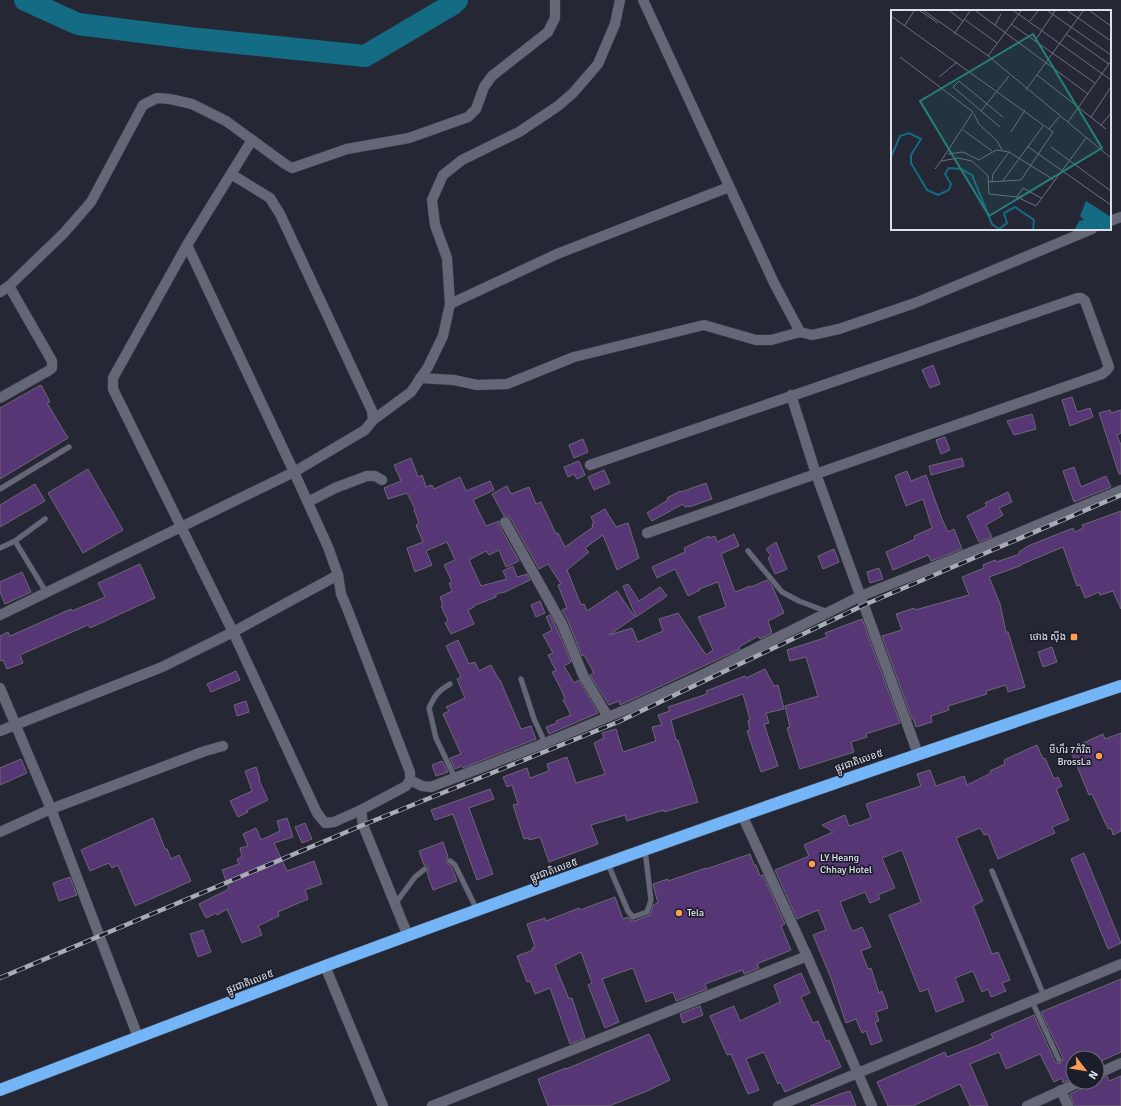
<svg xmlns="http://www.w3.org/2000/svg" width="1121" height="1106" viewBox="0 0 1121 1106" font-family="Signika,'Noto Sans Khmer',sans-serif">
  <rect width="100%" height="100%" fill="#252735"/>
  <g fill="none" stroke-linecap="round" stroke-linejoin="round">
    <!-- river -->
    <path stroke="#146b84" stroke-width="22" d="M25,0L78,24L189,38L365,56L453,4L457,0"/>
  </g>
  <!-- building -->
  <g fill="#573675" stroke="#6e6776">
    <path d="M933,365L940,384L930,388L922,370Z"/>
    <path d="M41,385L50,402L47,403L68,438L0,479V408Z"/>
    <path d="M1072,397L1077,412L1090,408L1093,417L1070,426L1062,400Z"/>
    <path d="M1110,410L1111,413L1121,410V433L1117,435L1121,445V474H1119L1099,413Z"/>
    <path d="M1032,414L1036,429L1014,435L1007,421Z"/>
    <path d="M945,437L950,450L941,454L936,440Z"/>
    <path d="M583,439L588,452L574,458L569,445Z"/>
    <path d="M411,458L418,477L422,475L426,487L432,485L434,489L460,477L466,491L490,481L494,490L473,500L486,526L499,521V525L519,561L506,567L499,550L489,555L486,551L469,560L481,586L507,579L503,571L513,566L517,577L527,574L530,580L505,592L496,594V597L473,606L474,607L468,610L474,624L451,634L445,623L448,621L441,606L443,605L440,597L452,591L449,583L452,582L444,565L455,560L447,542L426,551L432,565L415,572L407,548L423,542L416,525L419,523L414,510L415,509L407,493L388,499L384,488L401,481L394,465Z"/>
    <path d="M962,458L964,466L931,475L929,466Z"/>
    <path d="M579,461L585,475L577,479L574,474L568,477L564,467Z"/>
    <path d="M1074,467L1081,487L1106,476L1111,487L1074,502L1063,471Z"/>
    <path d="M88,469L123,530L83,553L48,493Z"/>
    <path d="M604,470L610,483L594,490L588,477Z"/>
    <path d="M907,471L911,481L926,475L942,519L948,532L954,529L962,549L931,561L928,555L893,570L886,552L915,539L914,536L932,528L923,499L906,506L895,476Z"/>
    <path d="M706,483L712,499L689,507V506L685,507L683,504L652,521L647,513L668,500L667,498L680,491L681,492Z"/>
    <path d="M35,484L45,501L0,527V505Z"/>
    <path d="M507,486L511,494L529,487L536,504L541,502L556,534L558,533L565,547L593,527L592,524L594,523L591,517L605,509L616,527L628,523L639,558L617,570L603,535L585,548L589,552L567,570L581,605L584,604L587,611L617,591L635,617L609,635L632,628L638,642L663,631L659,619L678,613L706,655L713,650L698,617L726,607L718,582L699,589L700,590L688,596L675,569L657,578L652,567L685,552L684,548L709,536V538L715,536L717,542L734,534L739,546L721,554L735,592L750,586L751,587L767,580L772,586L784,613L768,621L772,633L760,639L758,636L739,647L740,649L629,701L620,705L619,701L609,705L590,675L594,673L584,655L582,656L568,621L562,610L567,608L558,585L561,584L548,564L539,569L511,519L508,516H504L492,494Z"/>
    <path d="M1008,492L1012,502L999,508L1003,515L986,525L992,537L979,542L967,516L987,506L985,503Z"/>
    <path d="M1121,511V609L1113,591L1100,595L1099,592L1085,598L1080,585L1077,586L1063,547L1020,565V566L989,577L1000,604L1006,632H1008L1025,687L1008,692L1006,685L986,691L987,694L948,706L949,710L931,716L932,722L916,727L913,718L912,719L882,636L902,630L896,614L914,608L915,610L969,595L962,577L984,568L983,565L995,560L996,562L1020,554L1019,552L1028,546L1073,528L1075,532L1083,528L1082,525Z"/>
    <path d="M776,542L787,569L775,574L768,558L771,556L766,549Z"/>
    <path d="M834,549L839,562L823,569L818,556Z"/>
    <path d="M140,564L155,598L90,628L88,625L20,655L23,663L7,669L3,660L0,661V636L8,632L10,636L71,609L72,611L105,597L98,583Z"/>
    <path d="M879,568L883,579L870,583L867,572Z"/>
    <path d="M22,572L31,592L5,604L0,592V582Z"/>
    <path d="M628,584L639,601L660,587L667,596L636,617L623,586Z"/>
    <path d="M540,601L545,613L536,617L531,605Z"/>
    <path d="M550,615L556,627L571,662L564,666L574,683L579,680L598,713L549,734L546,727L557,723L556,721L571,715L563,700L565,699L561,689L552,672L556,671L548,655L553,653L543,635L552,630L546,617Z"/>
    <path d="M862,619L900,723L866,734L867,737L851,742L854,752L800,769L787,728L790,727L785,706L818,696L806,657L790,661L787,650L827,637L825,633Z"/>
    <path d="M458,640L469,664L475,662L479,671L491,665L499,680H500L521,729L531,726L536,739L463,768L462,766L455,769L450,758L461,754L443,714L449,711L446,707L465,698L457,679L461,677L446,646Z"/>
    <path d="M1052,647L1057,662L1043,667L1038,652Z"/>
    <path d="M765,669L774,686L778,685L784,709L766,713L769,723L764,724L778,766L761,772L747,731L750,730L748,721L750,720L743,694L671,720L676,740H678L698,802L664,812V810L627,821L625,815L591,825L598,844L549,862L540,837L529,840V838L524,839L513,805L518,804L512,785L507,787L503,777L527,768L530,778L549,771L547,764L567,757L576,783L605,774L594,743L604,738L602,733L616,729L623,752L656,741L652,727L662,725L658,715L670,711L668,707L707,694L706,691L745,676L746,678Z"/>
    <path d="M236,671L240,680L211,692L207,684Z"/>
    <path d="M246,701L249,712L237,716L234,705Z"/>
    <path d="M1121,733V831L1113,835L1111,828L1108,829L1092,794L1089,795L1070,749L1103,734L1105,739Z"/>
    <path d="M1037,745L1043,759L1045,758L1054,779L1058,777L1062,786L1056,789L1069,820L1052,827L1055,833L998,859L988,834L984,835L980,828L956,838L983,901L973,906L992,954L998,952L1010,980L1002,983L1006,991L991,997L988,989L982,992L973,971L955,978L964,1001L936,1012L928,989L920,992L889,915L921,902L902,850L882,858L895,888L878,895L880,899L870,903L865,892L840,902L851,929L853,931L862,927L871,947L861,951L868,969L871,968L879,993L882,991L888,1008L876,1012L879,1021L875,1022L882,1041L871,1045L866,1031L862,1033L856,1019L846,1023L831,978L813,935L826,930L818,910L797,919L775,870L809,856L804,845L833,832L822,825L845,815L849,826L871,818L866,804L921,786L917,774L930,770L936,786L964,776L967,785L991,773L990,771L1005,764L1004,760Z"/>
    <path d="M21,759L27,773L0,785V768Z"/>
    <path d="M442,761L448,772L436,776L432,765Z"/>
    <path d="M256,767L260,779L259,780L268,800L247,810L248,812L238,817L230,801L252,791L245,771Z"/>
    <path d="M490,789L494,799L469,808L493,874L477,880L453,814L435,820L431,810Z"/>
    <path d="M153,818L165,849H167L171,859L179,855L191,881L135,906L118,865L112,868L109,863L90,871L81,850Z"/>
    <path d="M287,818L293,837L274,843L287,871L314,861L322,884L305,890L308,899L278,912L279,916L258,926L262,935L242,943L227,909L217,915L216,913L206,918L199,904L229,889L222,870L239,864L237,859L242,857L240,848L248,846L243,834L256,828L261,840L280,831L277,821Z"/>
    <path d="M305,823L312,839L302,843L295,827Z"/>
    <path d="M443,842L448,857L446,862L452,868L457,881L433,890L427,873L429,868L427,865H424L419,851Z"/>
    <path d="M1084,853L1121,943L1108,949L1071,859Z"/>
    <path d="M750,854L754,865H756L760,876L763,875L785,924L781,926L791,950L757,964L759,968L744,974L743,970L705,984L707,989L676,1001L673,992L646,1002L633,968L602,979L619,1022L605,1028L588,985L592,983L581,952L555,965L569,999L572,998L585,1038L570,1044L550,988L535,994L530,981L527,982L517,956L533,950L532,948L535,947L527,924L545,918L546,921L579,908L580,910L615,897L623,919L628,917L632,921H634L650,915L653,905L658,903L653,884L668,879V881L706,868V869Z"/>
    <path d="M70,877L77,895L59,901L53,883Z"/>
    <path d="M203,930L211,952L198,957L190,934Z"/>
    <path d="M801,973L810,993L801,997L813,1023L818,1021L826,1041L829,1040L841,1067L785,1092L780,1082L778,1084L764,1052L746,1059L759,1090L748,1094L731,1054L727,1055L710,1016L734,1006L740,1021L780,1002L774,985Z"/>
    <path d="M1121,979V1052L1101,1061L1099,1058H1073V1078L1063,1083L1062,1078L1054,1082L1040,1054L1006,1069L999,1052L970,1064L988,1106H970L960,1084L913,1106H888L877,1082L945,1052L947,1057L978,1045L993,1038L991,1034L1034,1015L1055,1062L1058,1064L1061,1063L1063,1058L1041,1012Z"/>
    <path d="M700,1006L703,1015L683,1023L680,1014Z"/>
    <path d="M649,1034L670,1080L647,1091L609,1106H548L538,1079L566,1068V1069Z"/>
    <path d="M1107,1076L1109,1081L1121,1076V1106H1074L1070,1094L1083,1088L1086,1082H1097V1080Z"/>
    <path d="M850,1091L856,1106H810L840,1094Z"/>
  </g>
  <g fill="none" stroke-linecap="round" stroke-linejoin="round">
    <defs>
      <g id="lane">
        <path d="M0,489L69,447"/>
        <path d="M15,541L46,592"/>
        <path d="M0,548L15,541L45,519"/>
        <path d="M748,551L782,592L799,601L828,612"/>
        <path d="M521,679L534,719L545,743"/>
        <path d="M450,684C438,691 435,695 429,708L436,738L455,778"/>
        <path d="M450,861L455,865L477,910"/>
        <path d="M608,864L628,911L633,917L647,912L651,900L645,850"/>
        <path d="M992,871L1044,996"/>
        <path d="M395,904L415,877L425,869"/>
        <path d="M1032,1001L1059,1060"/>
      </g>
      <g id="street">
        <path d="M643,0L774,283L800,332L812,335L839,329L915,303L1092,229"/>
        <path d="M1110,221L1121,217"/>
        <path d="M187,245L294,472L328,547L338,575L341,594L347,608L410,772V780L406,786L361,810L334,822L325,823L317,813L233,632L113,389V378L187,245L252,140"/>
        <path d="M0,292L9,286L64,233L91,202L143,105L157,98L170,99L192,104L226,121L285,164L292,168L347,149L409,138L468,117L476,109L484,87L492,76L548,32L555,18V0"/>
        <path d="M450,304L557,254L729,187"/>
        <path d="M420,378L454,380L477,385L507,384L574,357L704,325L756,340H771L800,332"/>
        <path d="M791,395L816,474L918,754"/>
        <path d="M0,398L48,371L52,368V361L9,286"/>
        <path d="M373,420L411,392L428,367L443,336L450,304L447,258L435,225L432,200L443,175L462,160L519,132L558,106L573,93L598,64L615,24L620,0"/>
        <path d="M590,465L1078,298H1081L1085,301L1109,367L1107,370L1102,374L647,533"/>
        <path d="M308,502L335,488L367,476H375L382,480"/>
        <path d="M505,522L562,624L583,675L608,717"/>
        <path d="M0,615L294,472L365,430L373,420L372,411L280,214L270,198L231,174"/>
        <path d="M0,688L51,809L138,1037"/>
        <path d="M0,731L162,667L233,632L338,575"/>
        <path d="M410,780L422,786L431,787L545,743L632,707L704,674L861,596L1004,539L1121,490"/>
        <path d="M361,810L363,825L408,936"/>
        <path d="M742,815L807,956L872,1106"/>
        <path d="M0,832L51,809L205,751L223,746"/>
        <path d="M325,966L383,1106"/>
        <path d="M1097,1074L1121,1063"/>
        <path d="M1061,1090L1068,1106"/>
        <path d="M432,1106L807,956"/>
        <path d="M778,1106L1121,964"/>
        <path d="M1027,1106L1080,1082"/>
      </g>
      <path id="highway" d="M0,1090C108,1049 216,1007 325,966C588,868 854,775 1121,686"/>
    </defs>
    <!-- lane casing -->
    <use href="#lane" stroke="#41424d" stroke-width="6"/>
    <!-- street casing -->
    <use href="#street" stroke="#41424d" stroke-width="11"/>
    <!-- highway casing -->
    <use href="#highway" stroke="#41424d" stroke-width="13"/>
    <!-- lane -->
    <use href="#lane" stroke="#656777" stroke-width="5"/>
    <!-- street -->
    <use href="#street" stroke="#656777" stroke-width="10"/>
    <!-- highway -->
    <use href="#highway" stroke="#74b5f8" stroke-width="12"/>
    <defs>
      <path id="rail" d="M0,978L363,825L618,722L864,605L1121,495"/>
    </defs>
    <!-- rail casing -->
    <use href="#rail" stroke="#a9abb5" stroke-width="4.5"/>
    <!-- rail -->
    <use href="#rail" stroke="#1c1e2b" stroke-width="3" stroke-dasharray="9" stroke-linecap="butt"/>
  </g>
  <!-- markers -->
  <g fill="#fb9e52" stroke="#1c1e2b" stroke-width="1.5">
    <rect x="1070" y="633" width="8" height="8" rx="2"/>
    <circle cx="1099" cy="756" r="4"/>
    <circle cx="812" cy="864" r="4"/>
    <circle cx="679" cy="913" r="4"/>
  </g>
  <g text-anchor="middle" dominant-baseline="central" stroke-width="3.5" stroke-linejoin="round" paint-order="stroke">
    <!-- poi labels -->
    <g font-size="10" fill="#dfe1ea" stroke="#1c1e2b" text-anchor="end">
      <text x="1066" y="637">ថោង ស៊ីង</text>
      <text x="1091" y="750">មីហឹរ 7កំរិត<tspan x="1091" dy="12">BrossLa</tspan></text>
      <text x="820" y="858" text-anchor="start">LY Heang<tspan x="820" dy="12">Chhay Hotel</tspan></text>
      <text x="687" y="913" text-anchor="start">Tela</text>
    </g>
    <!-- street labels -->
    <g font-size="10" fill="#dfe1ea" stroke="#1c1e2b">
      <text transform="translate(859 761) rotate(-19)">ផ្លូវជាតិលេខ៥</text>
      <text transform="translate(554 870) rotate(-20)">ផ្លូវជាតិលេខ៥</text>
      <text transform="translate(250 982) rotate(-21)">ផ្លូវជាតិលេខ៥</text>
    </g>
  </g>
  <!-- overview -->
  <g transform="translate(891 10)">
    <rect width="220" height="220" fill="#252735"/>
    <path d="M195,191L220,207V219H184L188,211L193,210L189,206Z" fill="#146b84"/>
    <path fill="none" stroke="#146b84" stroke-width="2" d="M0,147L9,126L18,123L30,129L20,145V153L36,180L47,185L58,180L60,174L54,164L58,158L70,159L81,165L101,214L108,219L116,213L113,203L124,197L143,210L142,219"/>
    <path fill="none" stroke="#6f717d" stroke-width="1" d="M29,1L47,13M33,1L96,45L220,148M59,1L72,11M85,1L197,84M123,1L220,70M157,1L220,45M177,1L220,31M199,1L220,16M0,6L162,122L130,170L97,172M73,9L106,33M139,11L147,1M120,14L204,73M14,15L23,1M104,15L110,4M151,20L164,1M63,24L79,1M175,24L218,54M144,31L151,20M97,46L130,1M9,47L82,102L50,151M146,65L215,119M48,67L66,52M135,80L192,1M90,101L118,66M83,104L88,114L106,131L111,140M200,107L220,77M177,112L220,51M210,115L220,103M109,117L62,77L68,71L112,107M158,119L168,107M72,120L101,141M120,122L134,100M136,136L220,195M160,137L220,181M57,144L72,142L88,150L105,140L118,142M44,159L50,151L67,148L81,151L97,166L98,184L126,187L145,196L195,128M101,172L102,164L118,142L163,170M111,172L152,116M126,187L132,178L150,188"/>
    <path fill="#24817a" fill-opacity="0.15" stroke="#24817a" stroke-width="2" d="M142,24L211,138L98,206L29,91Z"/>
    <rect width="220" height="220" fill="none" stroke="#dfe1ea" stroke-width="2"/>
  </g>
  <!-- north arrow -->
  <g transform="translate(1085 1070) rotate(121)"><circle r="19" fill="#1c1e2b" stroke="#6a6c77"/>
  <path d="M0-3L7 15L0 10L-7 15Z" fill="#fb9e52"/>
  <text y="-6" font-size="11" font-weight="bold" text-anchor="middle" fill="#dfe1ea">N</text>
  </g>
</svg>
